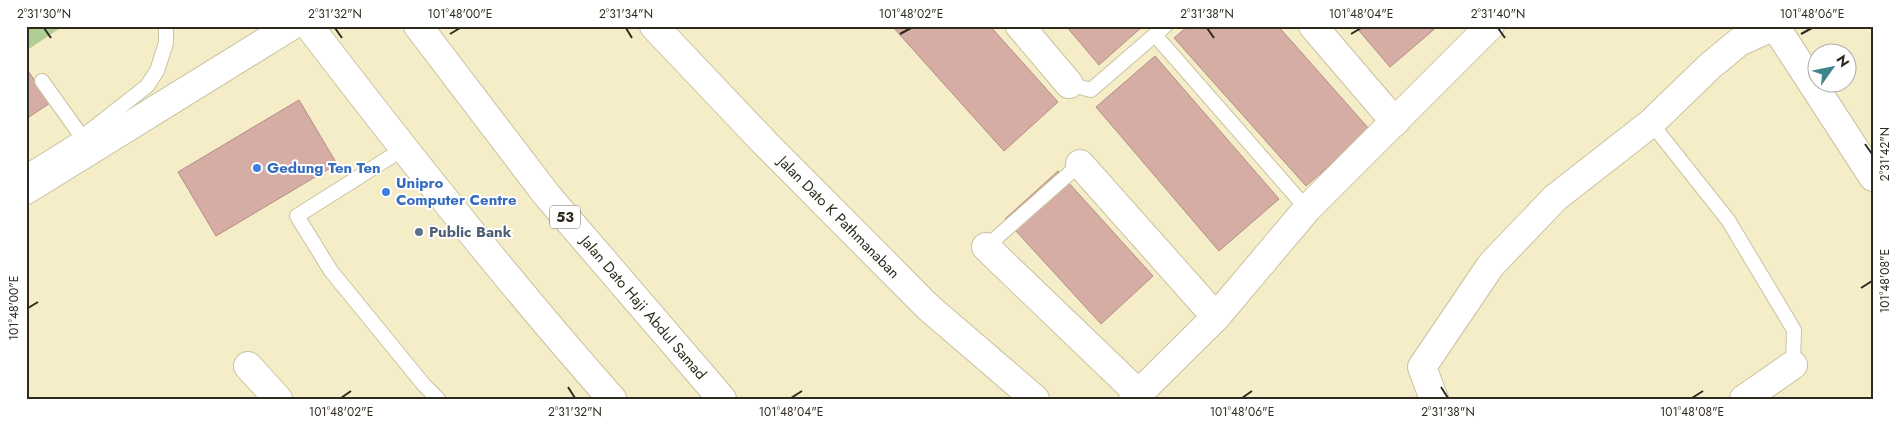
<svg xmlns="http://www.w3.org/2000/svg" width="1899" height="425" viewBox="0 0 1899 425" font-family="Jost,sans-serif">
  <rect width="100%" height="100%" fill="#f5ecc8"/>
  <!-- green -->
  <path fill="#afce93" d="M26,26H63L26,51Z"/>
  <!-- building -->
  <g fill="#d5ada5" stroke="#b48e85">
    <path d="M892,26H990L1058,102L1004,151Z"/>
    <path d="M1066,26H1143L1099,65Z"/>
    <path d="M1188,26H1278L1370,130L1306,186L1174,38Z"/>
    <path d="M1355,26H1438L1390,67Z"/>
    <path d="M1155,56L1279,199L1219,251L1096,107Z"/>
    <path d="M26,68L50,103L26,119Z"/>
    <path d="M299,100L337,164L216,236L178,172Z"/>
    <path d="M1058,171L1153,276L1101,324L1005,219Z"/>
  </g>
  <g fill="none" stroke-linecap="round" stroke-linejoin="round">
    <defs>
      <g id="lane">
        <path d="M1155,35L1307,209"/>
        <path d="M42,81L82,137"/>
        <path d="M1069,84L1091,90L1165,26"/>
        <path d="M1651,123L1728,220L1794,330L1793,365"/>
        <path d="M403,149L297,216L331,271L424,385L438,399"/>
        <path d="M26,172L82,137L147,86L157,71L166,43V26"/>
        <path d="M986,247L1080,164"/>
      </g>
      <g id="street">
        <path d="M309,26C406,153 506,279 612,399"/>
        <path d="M1020,26L1069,84"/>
        <path d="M1313,26L1395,122"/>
        <path d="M1775,26L1873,177"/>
        <path d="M1080,164L1216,317"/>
        <path d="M986,247L1138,393"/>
        <path d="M248,366L278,399"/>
        <path d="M1133,399L1216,317L1307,209L1490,26"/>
        <path d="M1434,399L1422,367L1491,265L1555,198L1651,123L1710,66L1739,42L1774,26"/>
        <path d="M1744,399L1793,365"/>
      </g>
      <g id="secondary">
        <path id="s1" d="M654,26L764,142L928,307L1035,399"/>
        <path d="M26,190L291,26"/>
      </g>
      <g id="primary">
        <path id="s2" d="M418,26L546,194L722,399"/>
      </g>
    </defs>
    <!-- lane casing -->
    <use href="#lane" stroke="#cbc29f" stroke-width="16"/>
    <!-- street casing -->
    <use href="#street" stroke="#cbc29f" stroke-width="30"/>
    <!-- secondary casing -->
    <use href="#secondary" stroke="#cbc29f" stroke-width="30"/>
    <!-- primary casing -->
    <use href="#primary" stroke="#cbc29f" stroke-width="30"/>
    <!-- lane -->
    <use href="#lane" stroke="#fff" stroke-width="14"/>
    <!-- street -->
    <use href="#street" stroke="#fff" stroke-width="28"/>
    <!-- secondary -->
    <use href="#secondary" stroke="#fff" stroke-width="28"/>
    <!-- primary -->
    <use href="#primary" stroke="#fff" stroke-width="28"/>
  </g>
  <!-- ticks -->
  <path fill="none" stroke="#2e2a1d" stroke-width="2" d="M44,28L51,38M335,28L342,38M626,28L632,38M1207,28L1214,38M1498,28L1505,38M450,34L460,28M900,34L911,28M1351,34L1361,28M1801,34L1812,28M1865,144L1872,154M1861,288L1872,281M28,308L38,302M568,387L575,398M1441,387L1448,398M341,398L351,391M791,398L802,391M1242,398L1252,391M1692,398L1703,391"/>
  <!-- markers -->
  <g fill="#3f7fe0" stroke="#fff" stroke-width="2">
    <circle cx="257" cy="168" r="5"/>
    <circle cx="386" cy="192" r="5"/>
  </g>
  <circle fill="#5c6f8a" stroke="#fff" stroke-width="2" cx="419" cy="232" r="5"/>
  <g text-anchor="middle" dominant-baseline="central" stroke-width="4" stroke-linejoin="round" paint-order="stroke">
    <!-- shield labels -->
    <rect fill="#fff" stroke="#6d6a61" stroke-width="1" x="550" y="205.5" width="30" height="23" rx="4"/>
    <g font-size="14" font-weight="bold" fill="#2e2a1d">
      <text x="565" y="217">53</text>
    </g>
    <!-- shop labels -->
    <g font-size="15" font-weight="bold" fill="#366cbe" stroke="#fff" text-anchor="start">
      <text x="267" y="168">Gedung Ten Ten</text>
      <text x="396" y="183">Unipro<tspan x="396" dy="17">Computer Centre</tspan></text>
    </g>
    <!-- street labels -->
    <g font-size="15" fill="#2e2a1d" stroke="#fff">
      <text stroke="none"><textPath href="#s1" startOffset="266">Jalan Dato K Pathmanaban</textPath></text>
      <text stroke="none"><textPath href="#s2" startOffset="361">Jalan Dato Haji Abdul Samad</textPath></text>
    </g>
    <!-- service labels -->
    <g font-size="15" font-weight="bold" fill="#4e5e75" stroke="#fff" text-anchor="start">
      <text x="429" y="232">Public Bank</text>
    </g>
  </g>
  <!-- border -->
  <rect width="1899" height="425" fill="none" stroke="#ffffff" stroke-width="55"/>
  <!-- north arrow -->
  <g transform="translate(1832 68) rotate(57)"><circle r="24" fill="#ffffff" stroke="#abaaa5"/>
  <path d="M0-4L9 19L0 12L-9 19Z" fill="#3e868c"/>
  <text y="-8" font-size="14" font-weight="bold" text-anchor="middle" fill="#2e2a1d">N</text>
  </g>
  <rect x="28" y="28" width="1844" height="370" fill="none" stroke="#2e2a1d" stroke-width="2"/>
  <g font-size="12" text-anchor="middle" fill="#2e2a1d">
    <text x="44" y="18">2°31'30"N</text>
    <text x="335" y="18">2°31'32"N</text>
    <text x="460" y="18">101°48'00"E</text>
    <text x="626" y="18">2°31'34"N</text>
    <text x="911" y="18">101°48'02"E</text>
    <text x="1207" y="18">2°31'38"N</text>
    <text x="1361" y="18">101°48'04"E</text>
    <text x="1498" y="18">2°31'40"N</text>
    <text x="1812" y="18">101°48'06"E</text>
    <text transform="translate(1885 154) rotate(-90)" y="4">2°31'42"N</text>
    <text transform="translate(1885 281) rotate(-90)" y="4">101°48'08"E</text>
    <text transform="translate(14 308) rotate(-90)" y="4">101°48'00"E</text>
    <text x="341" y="416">101°48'02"E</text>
    <text x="575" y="416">2°31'32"N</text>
    <text x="791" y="416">101°48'04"E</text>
    <text x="1242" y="416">101°48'06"E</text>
    <text x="1448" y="416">2°31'38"N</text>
    <text x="1692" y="416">101°48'08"E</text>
  </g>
</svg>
